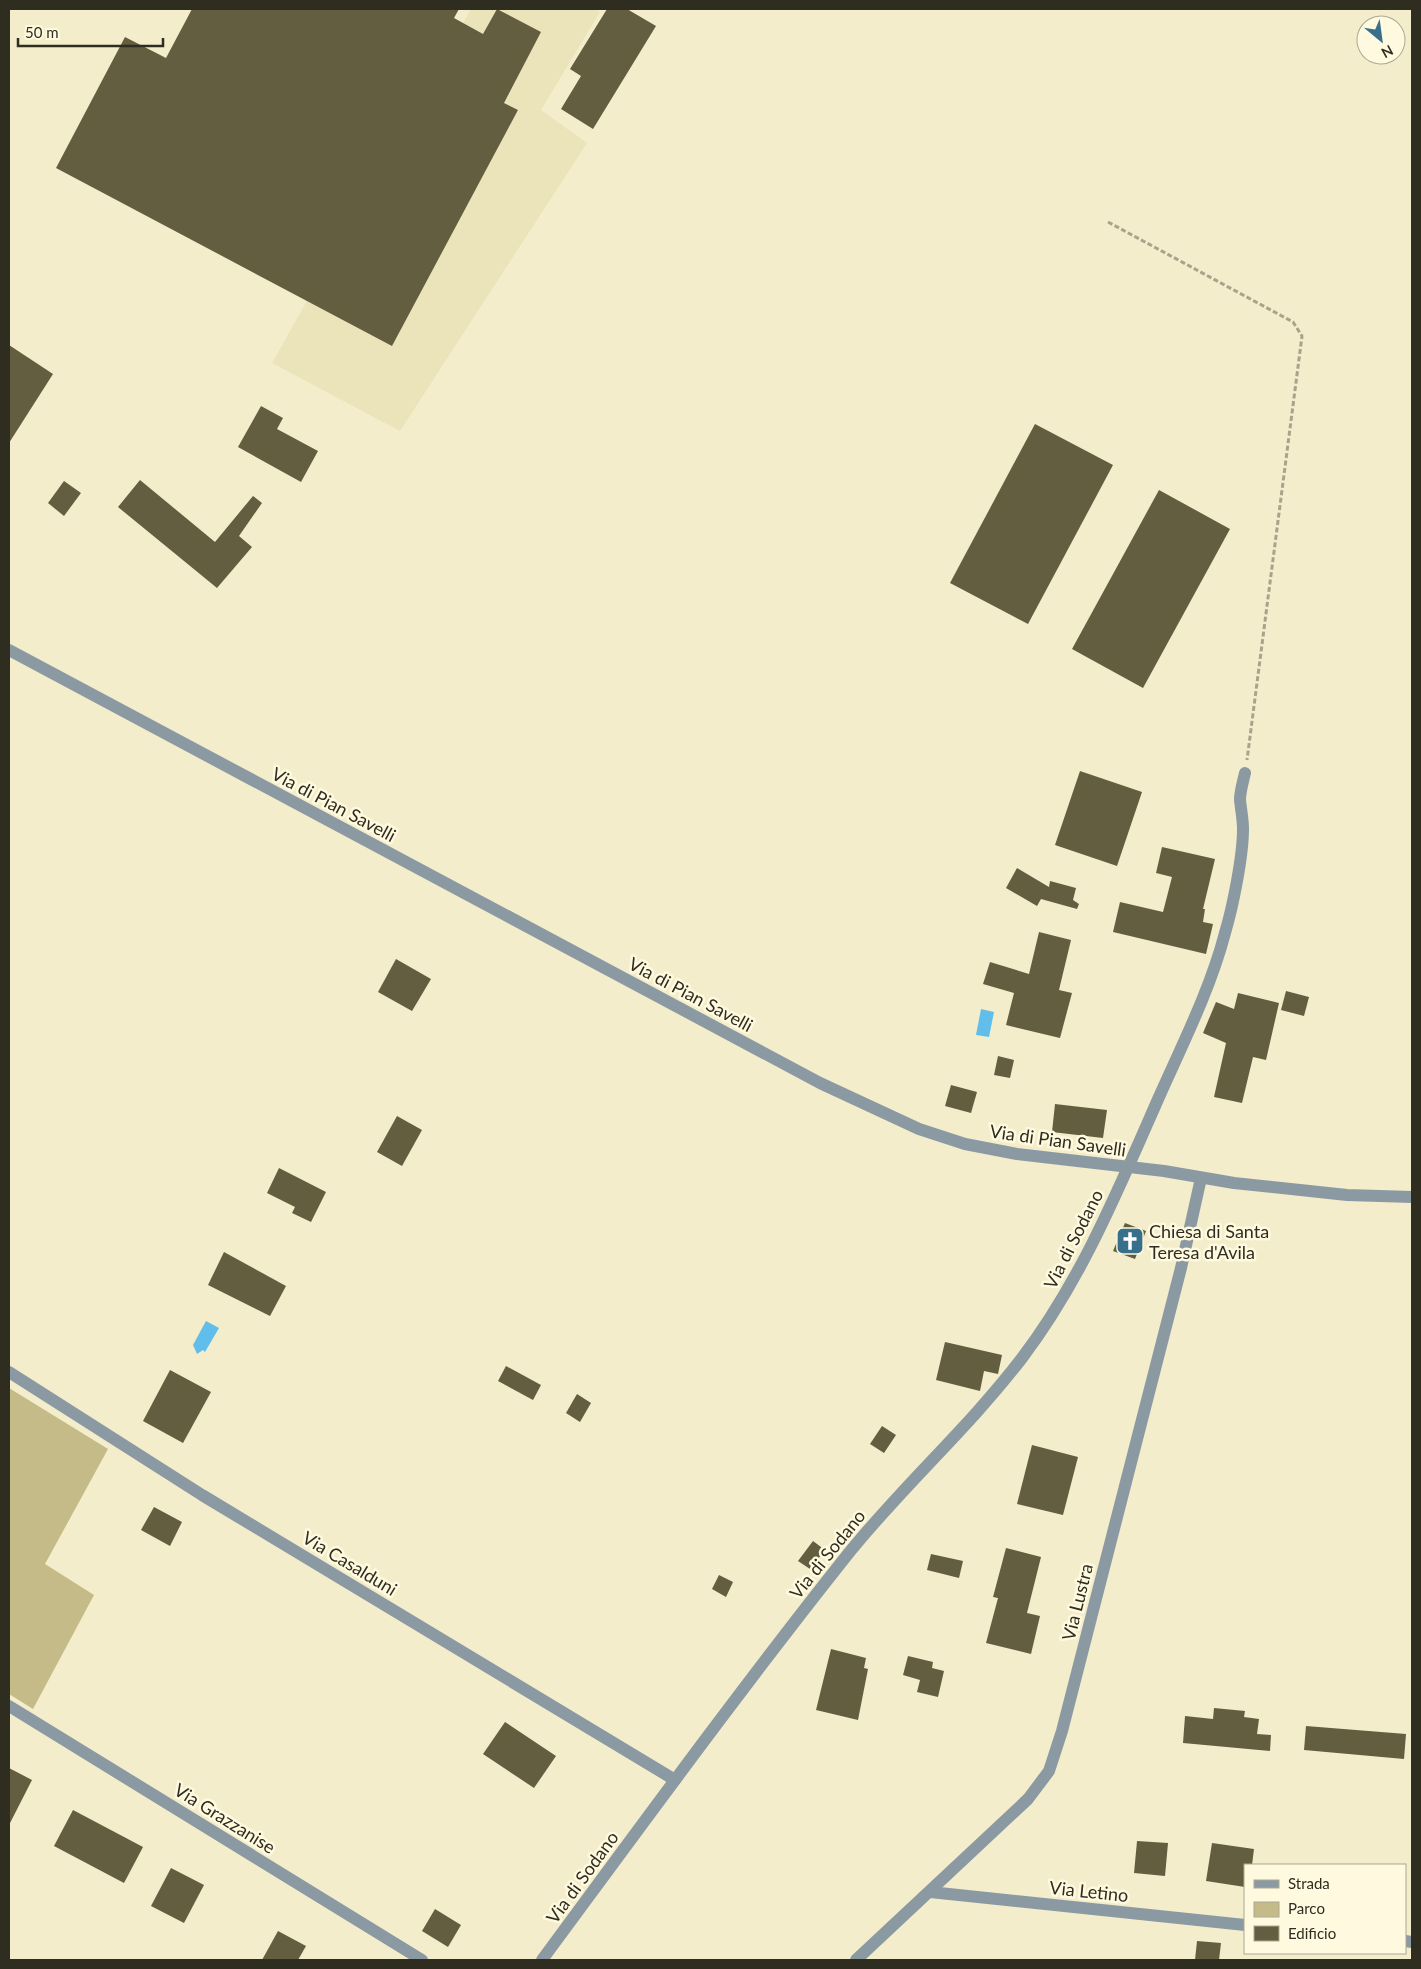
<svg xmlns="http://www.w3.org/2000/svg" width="1421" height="1969" viewBox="0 0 1421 1969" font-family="Lato,sans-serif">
  <rect width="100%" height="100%" fill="#f3edcb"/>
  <!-- built -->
  <path fill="#ebe3ba" d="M471,9H595L600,12L541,110L587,143L400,431L272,363Z"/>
  <!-- green -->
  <path fill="#c4bb89" d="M9,1388L108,1449L45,1564L94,1595L33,1709L9,1694Z"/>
  <!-- water -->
  <g fill="#61bde9">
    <path d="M981,1009L994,1012L989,1037L976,1035Z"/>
    <path d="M206,1321L219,1328L205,1352L203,1350L197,1354L193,1345Z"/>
  </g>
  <!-- building -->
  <g fill="#645e40">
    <path d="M192,9H459L454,18L483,34L497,9L541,32L504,103L518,110L392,346L56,168L125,37L166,58Z"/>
    <path d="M607,9H627L656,26L593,129L561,109L581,76L570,69Z"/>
    <path d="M9,345L53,374L9,443Z"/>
    <path d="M261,406L283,418L277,429L318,451L301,482L238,447Z"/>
    <path d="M1035,424L1113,465L1028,624L950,583Z"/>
    <path d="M140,480L215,542L253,496L262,503L239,536L252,547L217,588L118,507Z"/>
    <path d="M64,481L81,493L64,516L48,503Z"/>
    <path d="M1159,490L1230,529L1143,688L1072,649Z"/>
    <path d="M1080,771L1142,792L1117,866L1055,845Z"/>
    <path d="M1162,847L1215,859L1203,909H1205L1203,922L1213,924L1206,954L1113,932L1120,902L1163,912L1172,877L1156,873Z"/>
    <path d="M1017,868L1049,887L1050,881L1076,888L1073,900L1079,904L1077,909L1041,899L1037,906L1006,888Z"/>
    <path d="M1039,932L1071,940L1059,990L1072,993L1060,1038L1006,1025L1014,993L983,984L990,962L1029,974Z"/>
    <path d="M396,959L431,979L412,1011L378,992Z"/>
    <path d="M1286,991L1309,997L1304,1016L1281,1010Z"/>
    <path d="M1238,993L1279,1003L1266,1060L1253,1057L1242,1103L1214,1097L1226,1043L1203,1033L1216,1002L1234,1009Z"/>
    <path d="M998,1056L1014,1060L1010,1078L994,1075Z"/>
    <path d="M951,1085L977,1092L971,1113L945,1106Z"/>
    <path d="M1055,1104L1107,1110L1103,1138L1052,1132Z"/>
    <path d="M397,1116L422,1130L402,1166L377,1152Z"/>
    <path d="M279,1168L326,1192L311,1222L292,1213L295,1207L267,1193Z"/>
    <path d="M1125,1223L1146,1231L1135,1259L1113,1251Z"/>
    <path d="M224,1252L286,1286L270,1316L208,1285Z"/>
    <path d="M945,1342L1002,1355L998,1374L984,1371L980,1391L936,1380Z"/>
    <path d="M506,1366L541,1385L533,1400L498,1381Z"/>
    <path d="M170,1370L211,1392L183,1443L143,1421Z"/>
    <path d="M577,1394L591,1403L580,1422L566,1413Z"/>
    <path d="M882,1426L896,1435L884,1453L870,1444Z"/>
    <path d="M1032,1445L1078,1457L1063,1515L1017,1504Z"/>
    <path d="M154,1507L182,1522L170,1546L141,1530Z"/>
    <path d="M813,1541L825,1550L810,1569L798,1561Z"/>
    <path d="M1006,1548L1041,1557L1027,1613L1040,1616L1031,1654L986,1643L998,1598L993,1597Z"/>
    <path d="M931,1554L963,1561L959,1578L927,1570Z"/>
    <path d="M719,1575L733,1582L726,1597L712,1589Z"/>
    <path d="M831,1649L866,1658L864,1668L868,1669L858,1720L816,1710Z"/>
    <path d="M908,1656L933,1662L932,1668L944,1671L938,1697L917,1692L920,1680L903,1675Z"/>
    <path d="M1214,1708L1245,1711L1244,1717L1259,1719L1257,1734L1271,1735L1270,1751L1183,1743L1185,1716L1213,1719Z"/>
    <path d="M505,1722L556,1756L534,1788L483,1754Z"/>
    <path d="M1306,1726L1406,1734L1404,1759L1304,1750Z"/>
    <path d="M9,1768L32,1780L9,1825Z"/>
    <path d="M73,1810L143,1847L124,1883L54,1846Z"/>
    <path d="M1137,1841L1168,1843L1165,1876L1134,1873Z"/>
    <path d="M1212,1843L1254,1849L1252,1865H1245V1887L1206,1881Z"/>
    <path d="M171,1868L204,1885L184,1923L151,1906Z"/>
    <path d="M435,1909L461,1925L448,1947L422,1931Z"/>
    <path d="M278,1931L306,1946L298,1960H262Z"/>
    <path d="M1197,1941L1221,1943L1219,1960H1195Z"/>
  </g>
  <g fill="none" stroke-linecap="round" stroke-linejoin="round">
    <!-- path -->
    <path stroke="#a8a389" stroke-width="3" stroke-dasharray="5 2.5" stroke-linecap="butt" d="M1108,222L1293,322L1302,336L1247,760"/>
    <!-- street -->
    <g stroke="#8b9aa2" stroke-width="12">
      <path d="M9,650L820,1083L919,1129L965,1144L1017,1154L1164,1171L1234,1183L1347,1195L1412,1197"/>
      <path d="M9,1372L202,1495L675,1780"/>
      <path d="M9,1706L422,1960"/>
      <path d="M930,1892L1245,1925"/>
      <path d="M1405,1941L1412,1942"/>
      <path d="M542,1960C641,1826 740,1690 844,1559C899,1489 967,1430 1022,1358C1082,1279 1119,1188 1159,1097C1183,1043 1210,990 1225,933C1233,906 1243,856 1243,829C1243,819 1241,810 1240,800C1240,791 1243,782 1245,773"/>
      <path d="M856,1960L1028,1799L1049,1771L1062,1731L1181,1268L1201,1178"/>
    </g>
  </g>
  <!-- icons -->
  <defs>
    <symbol id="church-square" viewBox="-11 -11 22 22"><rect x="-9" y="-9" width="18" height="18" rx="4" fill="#386f8a" stroke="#fffadf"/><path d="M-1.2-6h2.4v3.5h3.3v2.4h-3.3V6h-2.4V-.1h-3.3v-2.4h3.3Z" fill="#fff"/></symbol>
  </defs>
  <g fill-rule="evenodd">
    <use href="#church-square" x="1114" y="1225" width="32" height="32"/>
  </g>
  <g text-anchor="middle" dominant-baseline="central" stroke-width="5" stroke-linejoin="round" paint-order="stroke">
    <!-- street labels -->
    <g font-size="18" fill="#2f2d20" stroke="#fffadf">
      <text transform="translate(334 804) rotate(28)">Via di Pian Savelli</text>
      <text transform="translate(691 994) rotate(28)">Via di Pian Savelli</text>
      <text transform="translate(1058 1140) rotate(8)">Via di Pian Savelli</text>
      <text transform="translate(1073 1239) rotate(-63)">Via di Sodano</text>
      <text transform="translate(827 1554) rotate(-51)">Via di Sodano</text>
      <text transform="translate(350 1563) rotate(31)">Via Casalduni</text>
      <text transform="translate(1077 1602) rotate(-76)">Via Lustra</text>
      <text transform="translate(225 1818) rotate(32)">Via Grazzanise</text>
      <text transform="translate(582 1877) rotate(-54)">Via di Sodano</text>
      <text transform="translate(1089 1891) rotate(6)">Via Letino</text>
    </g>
    <!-- poi labels -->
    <g font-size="18" fill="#2f2d20" stroke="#fffadf" text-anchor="start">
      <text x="1149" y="1231">Chiesa di Santa<tspan x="1149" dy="21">Teresa d'Avila</tspan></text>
    </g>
  </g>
  <!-- border -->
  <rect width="1421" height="1969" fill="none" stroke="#2f2d20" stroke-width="20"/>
  <!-- legend -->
  <rect x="1244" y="1864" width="162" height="90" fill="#fffadf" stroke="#aca893"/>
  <rect x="1254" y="1880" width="25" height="8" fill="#8b9aa2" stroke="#aca893"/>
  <text x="1288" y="1889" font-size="15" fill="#2f2d20">Strada</text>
  <rect x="1254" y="1902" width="25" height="15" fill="#c4bb89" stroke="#aca893"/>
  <text x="1288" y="1914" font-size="15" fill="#2f2d20">Parco</text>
  <rect x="1254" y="1926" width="25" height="15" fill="#645e40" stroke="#aca893"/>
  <text x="1288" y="1939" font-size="15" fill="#2f2d20">Edificio</text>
  <!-- north arrow -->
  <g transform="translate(1381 40) rotate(151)"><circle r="24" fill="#fffadf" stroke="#aca893"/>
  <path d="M0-4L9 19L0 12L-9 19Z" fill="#386f8a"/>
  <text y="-8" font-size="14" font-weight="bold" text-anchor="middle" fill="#2f2d20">N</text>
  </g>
  <!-- scale -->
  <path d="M18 38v8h145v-8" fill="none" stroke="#2f2d20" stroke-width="2.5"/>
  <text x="25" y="38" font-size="15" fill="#2f2d20" stroke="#fffadf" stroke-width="4" paint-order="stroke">50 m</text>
</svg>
